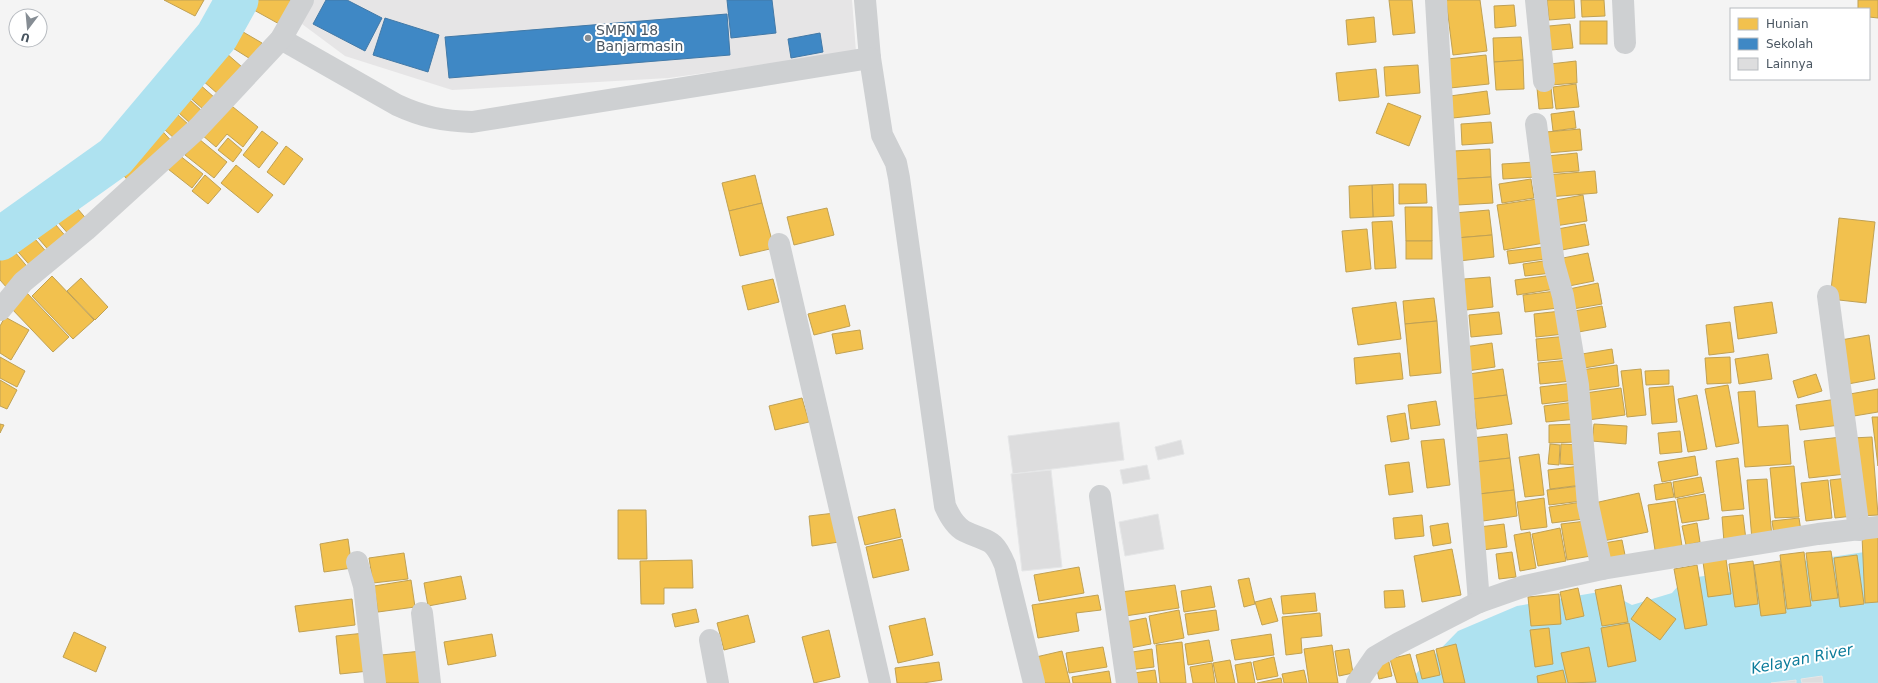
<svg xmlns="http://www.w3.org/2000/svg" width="1878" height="683" viewBox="0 0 1878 683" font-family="'DejaVu Sans',sans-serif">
  <rect width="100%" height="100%" fill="#f4f4f4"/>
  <!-- education -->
  <path fill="#e6e5e6" d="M311,0H852L856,52L669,78L452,90L345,56L302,24Z"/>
  <!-- water -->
  <path fill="#aee2f0" d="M1878,550V683H1407L1458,631L1517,606L1605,591L1632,605L1672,593L1684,579Z"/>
  <!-- homes -->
  <g fill="#f2c14e" stroke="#c0a154">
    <path d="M164,0H204L195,16Z"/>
    <path d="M246,0H291L281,25L243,4Z"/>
    <path d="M1389,0H1412L1415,33L1393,35Z"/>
    <path d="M1446,0H1480L1487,51L1453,55Z"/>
    <path d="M1547,0H1574L1575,18L1549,20Z"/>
    <path d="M1581,0H1604L1605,16L1582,17Z"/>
    <path d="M1858,0H1878V18L1869,17V9H1858Z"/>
    <path d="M1514,5L1516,26L1495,28L1494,6Z"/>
    <path d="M1374,17L1376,42L1348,45L1346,20Z"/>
    <rect x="1580" y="21" width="27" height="23"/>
    <path d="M1570,24L1573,48L1551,50L1549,26Z"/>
    <path d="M238,29L262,43L252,60L228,45Z"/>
    <path d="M1521,37L1523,60L1494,62L1493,38Z"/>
    <path d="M218,46L242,67L218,94L194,73Z"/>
    <path d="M1486,55L1489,84L1450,88L1447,59Z"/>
    <path d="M1523,60L1524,89L1496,90L1494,62Z"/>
    <path d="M1576,61L1577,83L1551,85L1550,64Z"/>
    <path d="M1418,65L1420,93L1386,96L1384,67Z"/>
    <path d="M1376,69L1379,97L1339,101L1336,73Z"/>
    <path d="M189,75L215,98L204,110L178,87Z"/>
    <path d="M1576,84L1579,107L1556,109L1553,87Z"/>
    <path d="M1551,87L1553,108L1539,109L1537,88Z"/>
    <path d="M179,90L202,111L191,124L167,102Z"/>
    <path d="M1487,91L1490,114L1453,118L1450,96Z"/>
    <path d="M228,103L258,127L243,147L227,134L216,147L202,135Z"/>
    <path d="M1388,103L1421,116L1409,146L1376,133Z"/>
    <path d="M166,104L189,125L176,140L153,119Z"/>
    <path d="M1574,111L1576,128L1553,131L1551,114Z"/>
    <path d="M1491,122L1493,143L1462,145L1461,124Z"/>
    <path d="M156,124L175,145L131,184L113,163Z"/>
    <path d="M1580,129L1582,150L1548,153L1546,132Z"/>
    <path d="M262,131L278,143L259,168L243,155Z"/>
    <path d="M228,138L242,150L233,162L218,150Z"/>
    <path d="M199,139L227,162L214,178L185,155Z"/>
    <path d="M286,146L303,159L284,185L267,172Z"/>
    <path d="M1490,149L1491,177L1456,179L1454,151Z"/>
    <path d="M1577,153L1579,171L1549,173L1547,156Z"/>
    <path d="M179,155L203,174L192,188L168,169Z"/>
    <path d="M1535,162L1536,177L1503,179L1502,164Z"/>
    <path d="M236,165L273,195L258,213L221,183Z"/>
    <path d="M1595,171L1597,193L1548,197L1546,175Z"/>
    <path d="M205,175L221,189L208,204L192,191Z"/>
    <path d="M755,175L762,203L729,211L722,183Z"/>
    <path d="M1491,177L1493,203L1457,205L1456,179Z"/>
    <path d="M1531,179L1534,198L1502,203L1499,184Z"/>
    <path d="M1393,184L1394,216L1373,217L1372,185Z"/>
    <path d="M1399,184H1426L1427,203L1399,204Z"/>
    <path d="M1372,185L1373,217L1350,218L1349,186Z"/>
    <path d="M65,194L89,222L72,238L47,210Z"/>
    <path d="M1583,195L1587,221L1555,226L1550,201Z"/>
    <path d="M1537,199L1544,243L1504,250L1497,205Z"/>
    <path d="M762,203L774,248L740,256L729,211Z"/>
    <path d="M1405,207H1432V241H1406Z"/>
    <path d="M827,208L834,235L794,245L787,217Z"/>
    <path d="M43,210L68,239L51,253L27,225Z"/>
    <path d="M1489,210L1492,235L1456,238L1454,213Z"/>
    <path d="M1839,218L1875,222L1866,303L1830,299Z"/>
    <path d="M1392,221L1396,268L1375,269L1372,222Z"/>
    <path d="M22,224L49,255L33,269L6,238Z"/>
    <path d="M1585,224L1589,245L1556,251L1552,230Z"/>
    <path d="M1367,229L1371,269L1346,272L1342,231Z"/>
    <path d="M1492,235L1494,257L1459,261L1456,238Z"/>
    <path d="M4,239L30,270L8,289L0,280V242Z"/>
    <rect x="1406" y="241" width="26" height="18"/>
    <path d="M1543,247L1545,259L1509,264L1507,251Z"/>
    <path d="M1588,253L1594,281L1564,287L1558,259Z"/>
    <path d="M1550,260L1552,273L1525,276L1523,264Z"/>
    <path d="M1553,275L1555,289L1517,295L1515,280Z"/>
    <path d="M52,276L94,320L73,339L32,296Z"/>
    <path d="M1490,277L1493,307L1466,310L1464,279Z"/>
    <path d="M81,278L108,307L95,320L67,291Z"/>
    <path d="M773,279L779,302L748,310L742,286Z"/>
    <path d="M1598,283L1602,304L1573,309L1569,289Z"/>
    <path d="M1556,291L1558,308L1525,312L1523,295Z"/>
    <path d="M27,293L69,337L53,352L11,308Z"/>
    <path d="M1434,298L1437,321L1405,324L1403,301Z"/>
    <path d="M1396,302L1401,339L1358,345L1352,308Z"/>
    <path d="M1772,302L1777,333L1738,339L1734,307Z"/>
    <path d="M845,305L850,326L814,335L808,314Z"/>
    <path d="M1602,306L1606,327L1573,333L1569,312Z"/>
    <path d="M1561,311L1564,334L1536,337L1534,314Z"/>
    <path d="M1499,312L1502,334L1471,337L1469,315Z"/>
    <path d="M5,317L29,330L11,360L0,353V326Z"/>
    <path d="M1437,321L1441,373L1410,376L1405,324Z"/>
    <path d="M1730,322L1734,352L1709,355L1706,325Z"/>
    <path d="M860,330L863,349L836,354L832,334Z"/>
    <path d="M1869,335L1875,379L1848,384L1841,340Z"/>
    <path d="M1568,336L1570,358L1538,361L1536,339Z"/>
    <path d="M1492,343L1495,367L1467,371L1464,347Z"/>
    <path d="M1612,349L1614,363L1578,369L1576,355Z"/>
    <path d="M1400,353L1403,379L1356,384L1354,358Z"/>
    <path d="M1768,354L1772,379L1739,384L1735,359Z"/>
    <path d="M0,357L25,371L17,387L0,378Z"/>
    <path d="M1730,357L1731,383L1707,384L1705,358Z"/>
    <path d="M1570,360L1572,381L1540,384L1538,363Z"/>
    <path d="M1617,365L1619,386L1583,391L1581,370Z"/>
    <path d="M1503,369L1507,395L1473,399L1469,374Z"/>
    <path d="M1641,369L1646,415L1627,417L1621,371Z"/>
    <path d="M1669,370V384L1646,385L1645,371Z"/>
    <path d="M1816,374L1822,391L1798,398L1793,381Z"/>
    <path d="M0,380L17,390L7,409L0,406Z"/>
    <path d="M1574,383L1576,400L1542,404L1540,387Z"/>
    <path d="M1728,385L1739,443L1716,447L1705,389Z"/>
    <path d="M1673,386L1677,422L1652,424L1649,388Z"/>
    <path d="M1621,388L1625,415L1588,420L1585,393Z"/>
    <path d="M1878,389V412L1854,416L1850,394Z"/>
    <path d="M1755,391L1758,427L1788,425L1791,464L1745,467L1738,392Z"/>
    <path d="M1507,395L1512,424L1477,429L1473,399Z"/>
    <path d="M1697,395L1707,449L1688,452L1678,399Z"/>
    <path d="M802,398L809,422L775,430L769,406Z"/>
    <path d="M1837,399L1840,425L1800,430L1796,405Z"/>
    <path d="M1436,401L1440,425L1411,429L1408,405Z"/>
    <path d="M1575,402L1577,419L1546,422L1544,406Z"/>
    <path d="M1405,413L1409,439L1391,442L1387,416Z"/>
    <path d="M1872,417H1878V466Z"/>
    <path d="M0,424L4,425L0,433Z"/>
    <path d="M1577,424V442L1549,443V425Z"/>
    <path d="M1594,424L1627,426L1626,444L1592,441Z"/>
    <path d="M1680,431L1682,452L1660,454L1658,433Z"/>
    <path d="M1507,434L1510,458L1475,462L1472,438Z"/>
    <path d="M1842,437L1846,474L1809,478L1804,441Z"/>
    <path d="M1872,437L1878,515L1859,516L1852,438Z"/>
    <path d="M1444,439L1450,485L1427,488L1421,441Z"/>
    <path d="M1550,444L1560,445L1559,465L1548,464Z"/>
    <path d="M1561,444L1580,445L1579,465L1560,464Z"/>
    <path d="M1539,454L1544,495L1525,497L1519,457Z"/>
    <path d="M1695,456L1698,475L1662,482L1658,462Z"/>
    <path d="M1510,458L1514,490L1479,494L1475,462Z"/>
    <path d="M1738,458L1744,509L1722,511L1716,461Z"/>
    <path d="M1409,462L1413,492L1389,495L1385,465Z"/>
    <path d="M1580,466L1582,485L1550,489L1548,470Z"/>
    <path d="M1794,466L1799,517L1775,518L1770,468Z"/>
    <path d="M1701,477L1704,492L1675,498L1673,482Z"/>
    <path d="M1848,478L1853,516L1835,518L1830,480Z"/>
    <path d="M1767,479L1772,538L1752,540L1747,480Z"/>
    <path d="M1828,480L1832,518L1806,521L1801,483Z"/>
    <path d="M1671,482L1674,497L1656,500L1654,485Z"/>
    <path d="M1580,486L1582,501L1549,505L1547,490Z"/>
    <path d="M1514,490L1517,516L1483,521L1479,494Z"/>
    <path d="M1639,493L1648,532L1598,542L1590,504Z"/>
    <path d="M1705,494L1709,519L1682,523L1677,499Z"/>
    <path d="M1544,498L1547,527L1521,530L1517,502Z"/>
    <path d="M1675,501L1682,546L1655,550L1648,505Z"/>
    <path d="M1582,502L1584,519L1552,523L1549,507Z"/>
    <path d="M895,509L901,537L865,545L858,517Z"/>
    <path d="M618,510H646L647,559H618Z"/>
    <path d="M835,513L839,542L812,546L809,516Z"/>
    <path d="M1422,515L1424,536L1395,539L1393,518Z"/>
    <path d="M1743,515L1746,540L1724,542L1722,517Z"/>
    <path d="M1799,518L1801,531L1774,535L1772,521Z"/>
    <path d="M1586,521L1591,556L1567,560L1561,524Z"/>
    <path d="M1448,523L1451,543L1433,546L1430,526Z"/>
    <path d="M1697,523L1700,542L1686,545L1682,526Z"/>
    <path d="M1504,524L1507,547L1482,550L1479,527Z"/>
    <path d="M1560,528L1566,561L1538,566L1532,534Z"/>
    <path d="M1530,532L1536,568L1520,571L1514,535Z"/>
    <path d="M1862,536H1878V602L1865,603Z"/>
    <path d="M348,539L352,568L324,572L320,544Z"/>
    <path d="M902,539L909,570L873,578L866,547Z"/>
    <path d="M1622,540L1626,560L1608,563L1604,543Z"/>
    <path d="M1452,549L1461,595L1422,602L1414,556Z"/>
    <path d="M1831,551L1838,598L1812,601L1806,553Z"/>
    <path d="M1512,552L1516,577L1499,579L1496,554Z"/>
    <path d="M1804,552L1811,606L1787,609L1780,555Z"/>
    <path d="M404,553L408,579L373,583L369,558Z"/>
    <path d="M1857,555L1864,604L1840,607L1834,558Z"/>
    <path d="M1726,559L1731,594L1708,597L1703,562Z"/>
    <path d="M692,560L693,588H664V604H641L640,561Z"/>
    <path d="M1753,561L1758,604L1735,607L1729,564Z"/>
    <path d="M1780,561L1786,613L1761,616L1754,565Z"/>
    <path d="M1697,565L1707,625L1685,629L1674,569Z"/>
    <path d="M1079,567L1084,593L1039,601L1034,575Z"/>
    <path d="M461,576L466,599L428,606L424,583Z"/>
    <path d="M1249,578L1255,604L1244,607L1238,580Z"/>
    <path d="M411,580L415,607L378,612L374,586Z"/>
    <path d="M1175,585L1179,608L1125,616L1121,592Z"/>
    <path d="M1621,585L1628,622L1602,626L1595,590Z"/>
    <path d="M1211,586L1215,607L1184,612L1181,591Z"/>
    <path d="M1578,588L1584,616L1566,620L1560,592Z"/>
    <path d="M1403,590L1405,607L1385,608L1384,591Z"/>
    <path d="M1315,593L1317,611L1283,614L1281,596Z"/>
    <path d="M1559,594L1561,624L1531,626L1528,597Z"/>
    <path d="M1098,595L1101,610L1076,613L1079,631L1038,638L1032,605Z"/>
    <path d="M1647,597L1676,619L1660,640L1631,619Z"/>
    <path d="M1271,598L1278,621L1262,625L1255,602Z"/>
    <path d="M352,599L355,625L299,632L295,606Z"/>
    <path d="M696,609L699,622L675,627L672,614Z"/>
    <path d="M1179,610L1184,638L1154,644L1149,616Z"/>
    <path d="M1216,610L1219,630L1188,635L1185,614Z"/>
    <path d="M1320,613L1322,636L1301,638L1302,653L1286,655L1282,617Z"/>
    <path d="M748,615L755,642L724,650L717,623Z"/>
    <path d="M925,618L933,655L898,663L889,626Z"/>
    <path d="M1146,618L1151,644L1130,648L1125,622Z"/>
    <path d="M1629,623L1636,661L1608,667L1601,628Z"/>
    <path d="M1549,628L1553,664L1535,667L1530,630Z"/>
    <path d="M829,630L840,677L814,683L802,637Z"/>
    <path d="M74,632L106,647L96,672L63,657Z"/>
    <path d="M365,633L369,671L340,674L336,636Z"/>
    <path d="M492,634L496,656L448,665L444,642Z"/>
    <path d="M1271,634L1274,655L1235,660L1231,640Z"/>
    <path d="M1209,640L1213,661L1188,665L1185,644Z"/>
    <path d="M1182,642L1186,683H1160L1156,645Z"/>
    <path d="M1456,644L1465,683H1444L1436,649Z"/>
    <path d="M1332,645L1338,683H1309L1304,649Z"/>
    <path d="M1103,647L1107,667L1069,673L1066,653Z"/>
    <path d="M1589,647L1596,682L1568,683L1561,653Z"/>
    <path d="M1152,649L1154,667L1129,670L1126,653Z"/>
    <path d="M1349,649L1353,673L1339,676L1335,651Z"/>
    <path d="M1434,650L1440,675L1422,679L1416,655Z"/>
    <path d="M422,651L426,683H384L381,655Z"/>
    <path d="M1062,651L1070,683H1042L1036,657Z"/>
    <path d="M1410,654L1418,683H1397L1390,659Z"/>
    <path d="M1274,657L1278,676L1257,680L1253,662Z"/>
    <path d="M1388,658L1392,676L1379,679L1375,660Z"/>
    <path d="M1230,660L1235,683H1217L1213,663Z"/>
    <path d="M939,662L942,680L923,683H897L895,668Z"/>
    <path d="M1251,662L1255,683H1238L1235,665Z"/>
    <path d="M1212,663L1215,683H1193L1190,667Z"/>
    <path d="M1155,670L1157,683H1129L1127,674Z"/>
    <path d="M1304,670L1307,683H1284L1282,674Z"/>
    <path d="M1563,670L1566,683H1538L1537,676Z"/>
    <path d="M1109,671L1111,683H1073L1072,677Z"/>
    <path d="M1281,678L1282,683H1257Z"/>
  </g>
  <!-- schools -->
  <g fill="#3f88c5" stroke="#4279a7">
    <path d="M326,0H347L382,18L365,51L313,24Z"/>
    <path d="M727,0H772L776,33L731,38Z"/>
    <path d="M727,14L730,55L449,78L445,37Z"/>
    <path d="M385,18L439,35L428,72L373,55Z"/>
    <path d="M820,33L823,52L791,58L788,39Z"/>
  </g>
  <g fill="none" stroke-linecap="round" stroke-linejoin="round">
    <!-- river -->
    <path stroke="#aee2f0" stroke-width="43" d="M0,239L115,157L217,36L237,0"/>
  </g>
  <!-- building -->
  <g fill="#ddddde" stroke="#e5e6e7">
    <path d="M1119,422L1124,460L1013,474L1008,436Z"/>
    <path d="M1181,440L1184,454L1158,460L1155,447Z"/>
    <path d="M1147,465L1150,479L1123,484L1120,470Z"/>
    <path d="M1051,470L1062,567L1022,571L1011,474Z"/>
    <path d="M1158,514L1164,549L1125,556L1119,522Z"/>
    <path d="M1822,676L1823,683H1802L1801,679Z"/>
    <path d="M1796,680V683H1771Z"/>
  </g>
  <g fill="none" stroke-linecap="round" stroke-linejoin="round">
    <!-- minor -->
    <g stroke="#ced0d2" stroke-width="22">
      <path d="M865,0L870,58L882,135L896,163L899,178L945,506C949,515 955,526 964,531C988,543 993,536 1005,565L1034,683"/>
      <path d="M1436,0L1448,207L1479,602"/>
      <path d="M1536,0L1544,81"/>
      <path d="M1623,0L1625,43"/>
      <path d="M281,39L397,105C423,117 443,121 472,122L870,58"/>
      <path d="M1536,124L1554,264L1563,296L1578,385L1588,505L1602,569"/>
      <path d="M779,244L880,683"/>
      <path d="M1828,296L1859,530"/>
      <path d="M0,310L23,282L86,230L198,128L281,39L303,0"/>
      <path d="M1100,496L1127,683"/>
      <path d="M357,562L364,586L375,683"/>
      <path d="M422,613L430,683"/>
      <path d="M710,640L718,683"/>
      <path d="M1357,683L1375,657L1399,643L1479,602L1525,586L1602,569L1818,534L1878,527"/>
    </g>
  </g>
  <!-- markers -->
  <circle fill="#868d94" stroke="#fff" stroke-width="1.5" cx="588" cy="38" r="4"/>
  <g text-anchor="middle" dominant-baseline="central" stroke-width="4" stroke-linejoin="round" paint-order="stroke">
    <!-- poi labels -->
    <g font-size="14" fill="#4a5661" stroke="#fff" text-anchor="start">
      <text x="596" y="30">SMPN 18<tspan x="596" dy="16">Banjarmasin</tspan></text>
    </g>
    <!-- water labels -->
    <g font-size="15" font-style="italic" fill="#0c7c9b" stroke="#fff">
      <text transform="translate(1802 659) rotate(-11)">Kelayan River</text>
    </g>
  </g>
  <!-- legend -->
  <rect x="1730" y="8" width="140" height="72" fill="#ffffff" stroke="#b7bbc0"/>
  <rect x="1738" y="18" width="20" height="12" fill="#f2c14e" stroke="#b7bbc0"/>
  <text x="1766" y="28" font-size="12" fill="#4a5661">Hunian</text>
  <rect x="1738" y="38" width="20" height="12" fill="#3f88c5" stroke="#b7bbc0"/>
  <text x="1766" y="48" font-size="12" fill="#4a5661">Sekolah</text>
  <rect x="1738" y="58" width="20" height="12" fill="#ddddde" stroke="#b7bbc0"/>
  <text x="1766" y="68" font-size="12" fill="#4a5661">Lainnya</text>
  <!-- north arrow -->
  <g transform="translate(28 28) rotate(196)"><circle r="19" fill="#ffffff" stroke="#b7bbc0"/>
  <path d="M0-3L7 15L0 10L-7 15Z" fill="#868d94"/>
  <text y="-6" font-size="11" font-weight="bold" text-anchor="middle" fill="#4a5661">U</text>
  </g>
</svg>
